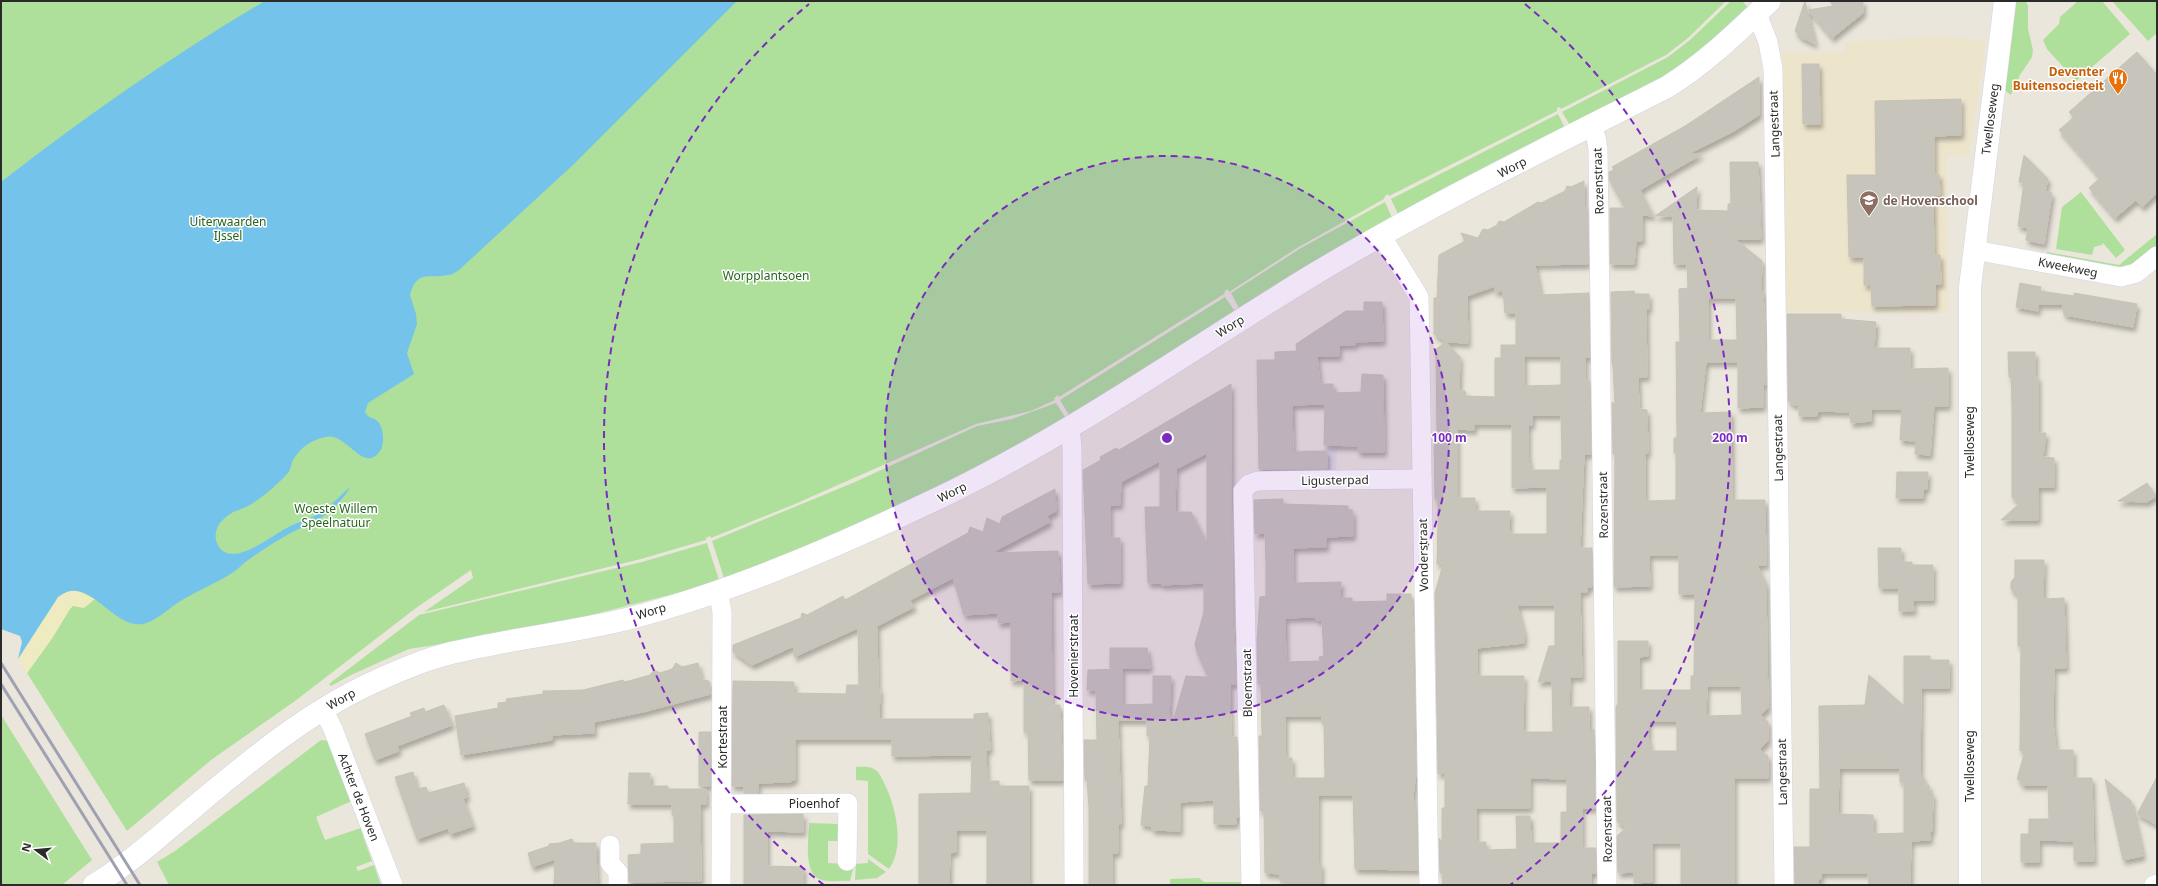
<svg xmlns="http://www.w3.org/2000/svg" width="2158" height="886" viewBox="0 0 2158 886" font-family="'Noto Sans',sans-serif">
  <defs>
    <filter id="shadow"><feDropShadow dx="2.5" dy="4.5" stdDeviation="2" flood-color="#0004"/></filter>
  </defs>
  <rect width="100%" height="100%" fill="#ebe6dc"/>
  <!-- industrial -->
  <path fill="#dfdde4" d="M1337,449L1336,474L1259,473L1258,451Z"/>
  <!-- education -->
  <path fill="#ede4cc" d="M1944,36L1986,42L1969,156H1947L1948,313L1782,312V53L1845,52V42Z"/>
  <!-- green -->
  <g fill="#aee09b">
    <path d="M1,1H1726L1688,38L1666,55L1561,109L1560,107L1557,108V111L1389,196L1388,194L1385,196L1384,199L1297,248L1229,292L1228,289L1225,291L1224,294L1059,397L1058,395L1054,398L1055,400L1031,411L976,424L795,504L711,538L710,536L706,538V540L641,559L424,612L473,578L471,570L416,608L295,701L211,760L127,831L27,673L53,637L1,540Z"/>
    <path d="M1731,1H1742L1749,8L1680,69L1571,127L1562,112L1668,57L1690,40Z"/>
    <path d="M2019,1L2026,2L2028,6V29L2033,50L2032,57L2020,75L2011,95L2006,91L2005,86L2016,2Z"/>
    <path d="M2078,1H2102L2130,34L2076,81L2047,49L2043,40L2059,24L2060,17Z"/>
    <path d="M2112,1H2157V33L2148,41Z"/>
    <path d="M1558,114L1566,130L1399,216L1391,199Z"/>
    <path d="M2081,192L2125,250L2116,258L2103,243L2102,245L2094,247L2092,255L2056,249L2062,207Z"/>
    <path d="M1385,202L1393,220L1240,310L1231,293L1301,248Z"/>
    <path d="M2157,234V246L2126,268L2047,257V252L2119,265Z"/>
    <path d="M1225,297L1236,313L1069,415L1060,400Z"/>
    <path d="M1056,403L1065,417C990,462 912,501 832,536C796,551 761,567 724,578L712,541L855,482L977,426L1012,419Z"/>
    <path d="M707,543L719,580L697,588L532,630L409,649L353,674L331,686L329,684L419,615L642,562Z"/>
    <path d="M1,715L92,860L62,885H1Z"/>
    <path d="M321,740L330,741L354,800L316,817L325,840L367,826L370,833L363,836L372,861L356,867L358,871L374,865L381,885H169L157,862L175,851Z"/>
    <path d="M856,767C862,767 869,766 874,769C880,772 883,781 886,787C896,809 905,847 889,869L868,854V781L856,780Z"/>
    <path d="M809,823L839,824V841H828V863L848,864L853,869L850,881C841,880 828,883 819,879C803,871 809,838 809,823Z"/>
    <path d="M868,859L886,872L877,878L855,880L856,864L868,863Z"/>
    <path d="M1199,878L1204,882H1244L1245,885H1170V879Z"/>
  </g>
  <!-- sand -->
  <path fill="#efebc0" d="M69,590H77L95,599L84,608L73,606L70,609L53,637L27,673L18,659L58,597Z"/>
  <!-- water -->
  <path fill="#73c3ea" d="M265,1H737L574,164L459,270C456,272 452,275 448,275C429,279 417,269 410,295L416,314L417,324L407,353L414,374L368,403L365,412C368,418 371,417 376,420C384,425 385,444 380,451C363,475 347,432 326,437C311,440 301,447 293,460C291,464 291,470 287,474C278,484 264,496 253,503C240,512 233,508 220,523C216,528 214,537 217,543C228,571 270,537 285,529C297,522 312,519 323,511C333,504 341,495 350,487C345,497 336,506 326,514C315,523 299,528 287,535C275,542 262,550 251,558C244,562 239,569 232,573C215,584 196,591 179,602C168,609 156,621 143,624C112,629 88,572 58,597L18,659L22,642L20,636L1,629V182C86,116 173,55 265,1Z"/>
  <!-- building -->
  <g fill="#c7c4bb" stroke="#c7c2b6" fill-rule="evenodd" filter="url(#shadow)">
    <path d="M1805,1L1815,44L1800,37L1795,31Z"/>
    <path d="M1830,1H1863V13L1832,38L1808,10L1833,6Z"/>
    <path d="M2137,52L2157,75V193L2142,207L2136,200L2115,218L2089,188L2100,178L2059,130L2074,117L2069,112Z"/>
    <path d="M1802,64H1819L1820,124H1803Z"/>
    <path d="M1759,77V115L1734,131L1688,154H1702L1640,190L1653,216L1642,215V241H1636L1634,264H1610V208H1625L1609,179V172L1614,170L1612,167L1685,126Z"/>
    <path d="M1961,99V135L1934,136V174H1939L1940,195H1933L1934,255H1940L1941,284H1935V305L1872,306L1871,285H1864V257H1849L1847,175H1876L1875,101Z"/>
    <path d="M2024,155L2048,179L2045,192L2052,193L2044,244L2026,240L2028,228L2018,226L2024,183L2019,182Z"/>
    <path d="M1730,162H1758L1761,239H1735L1762,261L1761,290L1763,292L1764,312L1765,313L1766,385L1763,383V407L1738,408V362H1706L1700,413L1731,412L1732,500H1765L1766,565H1757L1766,584L1768,708L1760,715L1768,722V741L1759,749L1768,756V778H1734V885H1681V843H1652V882L1634,883V872L1618,873L1617,836L1626,828L1617,821L1616,707L1618,703V641H1648V656L1639,657V690H1691V676H1694L1695,594H1679V555H1649L1650,586L1614,587L1615,454H1613L1612,402L1615,405L1613,366L1612,364L1611,292L1634,291L1635,294H1649V309H1646L1647,377H1638L1639,409L1647,410L1648,453H1645V501L1676,500V453H1674V438H1677L1676,342H1680L1679,289L1688,288L1687,264H1674L1673,216H1655L1697,187L1696,210L1728,211V204H1731ZM1708,298H1736L1737,340H1708ZM1707,686H1741L1742,715L1706,716ZM1649,721H1677V751H1651L1648,737Z"/>
    <path d="M1584,181V208H1588V264L1535,265L1541,295L1589,293L1590,357H1585V377L1590,382L1591,454H1584L1580,548H1592V587H1587V592H1580L1582,677H1570L1569,707H1589V734L1594,729L1595,808H1582V848H1596V873H1591V885H1442L1443,873H1440L1439,838L1442,842V808H1445V773L1438,774L1435,593L1443,564H1437L1438,521V499H1435L1434,436H1437L1436,349L1446,342L1434,334V298H1437L1439,255L1465,241L1461,233L1478,238L1483,229L1488,230L1497,225L1499,221L1504,222L1538,202L1541,203L1565,191L1567,186L1571,187ZM1495,286V292L1503,291L1505,313H1516V345H1501V358H1495V397L1466,396L1465,391H1459L1460,357L1446,342L1468,343L1467,296ZM1524,356H1561V385L1524,386ZM1532,415H1561L1562,460H1560V470H1531L1528,455V425H1532ZM1474,424H1512V488L1547,487V534H1512V532H1509L1510,511H1475V498H1457V429L1474,430ZM1517,605H1555V646H1549L1538,682L1552,681L1553,732H1523L1524,676H1477V648L1524,643V633ZM1530,778L1567,779V812H1561V843H1531L1530,816H1516L1517,849L1486,850V842H1476V808H1530Z"/>
    <path d="M2020,283L2041,287L2040,291L2074,296V293L2137,304L2133,327L2064,315L2063,304H2038V311L2016,307Z"/>
    <path d="M1364,302H1382L1383,341L1355,342V345H1339V356H1317L1320,384H1333V393L1361,392L1362,374L1383,375L1384,452H1358V446L1324,445L1325,404L1292,405L1293,452L1327,451V469H1259L1257,360H1275V352L1297,351L1296,344L1346,311H1364Z"/>
    <path d="M1787,314H1841V319L1876,322L1874,348H1910V369L1948,368V406H1934L1930,455L1915,454L1916,441L1900,440L1902,409H1871V421L1851,423L1850,412L1818,411L1817,416H1799V405H1794L1788,401Z"/>
    <path d="M2008,352H2035V377H2038V433H2046L2043,457L2054,458V487H2038V520H2001L2020,503L2012,497V407L2011,377H2009Z"/>
    <path d="M1231,384L1232,630L1234,628L1236,684H1230L1231,737H1237L1239,817L1236,818V824H1214V800L1180,802V831L1152,830V826L1141,825L1145,786H1148L1150,736H1147V720H1118L1121,824H1118V853H1112V885H1089V808L1087,780H1085L1084,740H1097L1096,690H1087L1088,670L1122,669V705L1153,704V676H1171L1169,717L1174,718L1186,676L1208,677L1197,652L1195,644L1204,612V583L1162,585V583H1148L1145,507H1160V461L1121,482L1120,505H1110V538H1120V583L1088,584L1083,470L1101,460L1100,457L1116,448L1119,450ZM1207,453V544L1191,512H1175L1176,469Z"/>
    <path d="M1897,472H1928L1927,489H1923V498H1896Z"/>
    <path d="M2147,483L2156,496L2147,502L2118,501Z"/>
    <path d="M1055,489L1056,511L1047,516L1050,522L991,553L1058,551L1060,592H1051L1052,705H1060L1063,780H1029L1028,732H1024V680L1011,681V622L998,623V613L964,615L953,578L910,600L914,607L877,626L878,689H880L879,719H974V714L988,713L990,750H986L987,781H999V786H1029V885H987V830H956V852L950,853L949,885H919V794L971,793L972,755L892,756V739H795V780H791V782L758,783V793H744V786H732L733,681L794,682V693L846,694L847,685H859L858,628L794,657V646L752,665L733,652V645L801,618L802,613L807,615L843,596L845,600L968,533L970,527L983,532L987,518L1000,524L1002,517Z"/>
    <path d="M1283,499V504L1348,506V510H1352L1353,516V536L1326,537V547L1293,548V583L1341,582L1340,598H1352V602L1387,601V594H1411L1414,638L1416,774L1413,796L1414,804L1417,808L1418,870L1355,869L1353,795H1318V864H1321V883H1281L1280,874L1265,873L1264,810L1260,811L1259,736H1262L1261,684H1258L1257,640L1260,597L1266,596V565L1265,533L1255,534L1254,500ZM1316,617V620H1322L1324,656L1319,657L1320,661L1286,662L1285,618ZM1285,716H1322V724H1324L1325,778H1292V758H1285Z"/>
    <path d="M1878,548H1901V562H1912V565H1933V600H1913L1914,611H1899V588H1879Z"/>
    <path d="M2015,560H2044L2043,599L2064,598L2066,668H2054L2053,722L2056,750H2073V778H2092L2094,861H2074V841L2039,840V862H2021V834H2029V819H2049L2048,785H2021V781L2017,779L2025,751H2020L2021,646H2018V596L2011,589V582L2015,577Z"/>
    <path d="M1110,648H1147L1150,668H1110Z"/>
    <path d="M1904,656H1930V660H1949V688H1921L1920,776H1923L1924,785H1929V792L1933,794L1932,831L1930,833V840L1911,841L1910,885H1869L1868,873H1821V879H1818V885H1795L1794,847H1810V789H1820L1819,706L1865,705L1869,675L1904,706ZM1839,768H1900V782H1904V833L1873,834V815L1838,814Z"/>
    <path d="M676,663L682,667L698,663L702,680L709,681L711,694L643,712L594,722V733L552,735V740L461,755L455,716L498,708V703L507,702L506,699L543,694V691L583,690L623,680L625,682L650,675L654,670L660,673L672,669Z"/>
    <path d="M444,705L452,725L397,746L399,751L375,760L365,734L412,716L410,713L424,708L425,712Z"/>
    <path d="M699,732H711L710,786H699Z"/>
    <path d="M413,772L417,789L426,787L428,793L464,783L467,797L463,799L473,826L450,834L448,828L417,839L395,777Z"/>
    <path d="M629,773H650V786H668V789H706V804H700L701,881L629,882L628,855L641,854V844L674,843V815H672V804H628Z"/>
    <path d="M2157,777V825L2137,814Z"/>
    <path d="M2105,779L2131,801L2143,856L2123,860Z"/>
    <path d="M803,814V832L767,831V866L803,867V885H744V815Z"/>
    <path d="M572,839L574,843H596L597,885H554L555,859L532,867L528,853L549,846V844L559,843Z"/>
  </g>
  <g fill="none" stroke-linecap="round" stroke-linejoin="round">
    <defs>
      <g id="minor">
        <path d="M1757,14L1768,42L1773,69L1784,885"/>
        <path d="M1590,126L1596,137L1598,149L1607,885"/>
        <path d="M1381,235L1419,297L1429,885"/>
        <path d="M1974,250L2121,277L2136,273L2157,256"/>
        <path d="M1070,426L1072,448L1074,885"/>
        <path d="M718,590L722,612L721,885"/>
        <path d="M323,709L333,729L393,885"/>
        <path d="M721,804L848,803L847,861"/>
        <path d="M610,845V863L618,872V885"/>
        <path d="M1251,885L1243,491L1249,484L1258,481L1422,479"/>
        <path d="M2154,885L2157,884"/>
      </g>
      <g id="tertiary">
        <path d="M94,885C130,863 161,835 193,808C249,761 309,711 376,681C400,670 426,659 451,653C509,639 569,633 627,619C736,591 842,544 943,496C1070,435 1191,349 1311,276C1426,207 1547,148 1667,87C1706,63 1737,32 1770,1"/>
        <path d="M1970,885V287L2005,1"/>
      </g>
    </defs>
    <!-- minor casing -->
    <use href="#minor" stroke="#d2d4e2" stroke-width="20"/>
    <!-- tertiary casing -->
    <use href="#tertiary" stroke="#d2d4e2" stroke-width="23"/>
    <!-- minor -->
    <use href="#minor" stroke="#fff" stroke-width="19"/>
    <!-- tertiary -->
    <use href="#tertiary" stroke="#fff" stroke-width="22"/>
    <!-- rail -->
    <g stroke="#9fa1b3" stroke-width="3">
      <path d="M1,663L140,885"/>
      <path d="M1,684L127,885"/>
    </g>
  </g>
  <!-- distance rings -->
  <circle cx="1167" cy="438" r="282" fill="#7b2cbf" fill-opacity=".12"/>
  <g fill="none" stroke="#7b2cbf" stroke-width="2" stroke-dasharray="7 5">
    <circle cx="1167" cy="438" r="282"/>
    <path d="M824 885A563 563 0 0 1 809 4M1525 4A563 563 0 0 1 1510 885"/>
  </g>
  <!-- icons -->
  <defs>
    <symbol id="restaurant-pin" viewBox="-11 -11 22 30"><path d="M0 17L-7.5 6A9.5 9.5 0 1 1 7.5 6Z" fill="#e8710a" stroke="#fff"/><path d="M-5-6h1v4h1v-4h1v4h1v-4h1v5L-1.5 .5V6h-2V.5L-5-1ZM5-6V6H3V1.5H1.5Q1.5-4 5-6Z" fill="#fff"/></symbol>
    <symbol id="school-pin" viewBox="-11 -11 22 30"><path d="M0 17L-7.5 6A9.5 9.5 0 1 1 7.5 6Z" fill="#8d6e63" stroke="#fff"/><path d="M0-5L7-2L0 1L-7-2ZM-4 1L0 2.5L4 1V4Q0 6-4 4Z" fill="#fff"/></symbol>
  </defs>
  <g fill-rule="evenodd">
    <use href="#restaurant-pin" x="2107" y="67" width="22" height="30"/>
    <use href="#school-pin" x="1858" y="189" width="22" height="30"/>
  </g>
  <g text-anchor="middle" dominant-baseline="central" stroke-width="3" stroke-linejoin="round" paint-order="stroke">
    <!-- food labels -->
    <g font-size="12" font-weight="bold" fill="#c56008" stroke="#fff" text-anchor="end">
      <text x="2104" y="71">Deventer<tspan x="2104" dy="14">Buitensocieteit</tspan></text>
    </g>
    <!-- street labels -->
    <g font-size="12" fill="#2a2a2a" stroke="#fff">
      <text transform="translate(1990 119) rotate(-83)">Twelloseweg</text>
      <text transform="translate(1774 124) rotate(-92)">Langestraat</text>
      <text transform="translate(1512 167) rotate(-27)">Worp</text>
      <text transform="translate(1598 181) rotate(-92)">Rozenstraat</text>
      <text transform="translate(2068 267) rotate(11)">Kweekweg</text>
      <text transform="translate(1230 326) rotate(-32)">Worp</text>
      <text transform="translate(1969 442) rotate(-90)">Twelloseweg</text>
      <text transform="translate(1778 448) rotate(-91)">Langestraat</text>
      <text transform="translate(1335 480) rotate(-1)">Ligusterpad</text>
      <text transform="translate(952 492) rotate(-26)">Worp</text>
      <text transform="translate(1603 505) rotate(-91)">Rozenstraat</text>
      <text transform="translate(1423 555) rotate(-91)">Vonderstraat</text>
      <text transform="translate(651 611) rotate(-17)">Worp</text>
      <text transform="translate(1073 656) rotate(-90)">Hovenierstraat</text>
      <text transform="translate(1247 683) rotate(-91)">Bloemstraat</text>
      <text transform="translate(341 699) rotate(-29)">Worp</text>
      <text transform="translate(722 737) rotate(-90)">Kortestraat</text>
      <text transform="translate(1969 766) rotate(-90)">Twelloseweg</text>
      <text transform="translate(1782 772) rotate(-91)">Langestraat</text>
      <text transform="translate(359 797) rotate(69)">Achter de Hoven</text>
      <text x="814" y="803">Pioenhof</text>
      <text transform="translate(1607 829) rotate(-91)">Rozenstraat</text>
    </g>
    <!-- education labels -->
    <g font-size="12" font-weight="bold" fill="#785e54" stroke="#fff" text-anchor="start">
      <text x="1883" y="200">de Hovenschool</text>
    </g>
    <!-- park labels -->
    <g font-size="12" fill="#27641d" stroke="#fff">
      <text x="228" y="221">Uiterwaarden<tspan x="228" dy="14">IJssel</tspan></text>
      <text x="766" y="275">Worpplantsoen</text>
      <text x="336" y="508">Woeste Willem<tspan x="336" dy="14">Speelnatuur</tspan></text>
    </g>
  </g>
  <circle cx="1167" cy="438" r="6" fill="#7b2cbf" stroke="#fff" stroke-width="2"/>
  <g font-size="12" text-anchor="middle" font-weight="bold" fill="#7b2cbf" stroke="#fff" stroke-width="3" stroke-linejoin="round" paint-order="stroke">
    <text x="1449" y="442">100 m</text>
    <text x="1730" y="442">200 m</text>
  </g>
  <!-- border -->
  <rect width="2158" height="886" fill="none" stroke="#2a2a2a" stroke-width="4"/>
  <!-- north arrow -->
  <g transform="translate(36 850) rotate(286)" stroke="#ffffff" stroke-width="3" paint-order="stroke">
  <path d="M0-3L7 15L0 10L-7 15Z" fill="#2a2a2a"/>
  <text y="-6" font-size="11" font-weight="bold" text-anchor="middle" fill="#2a2a2a">N</text>
  </g>
</svg>
